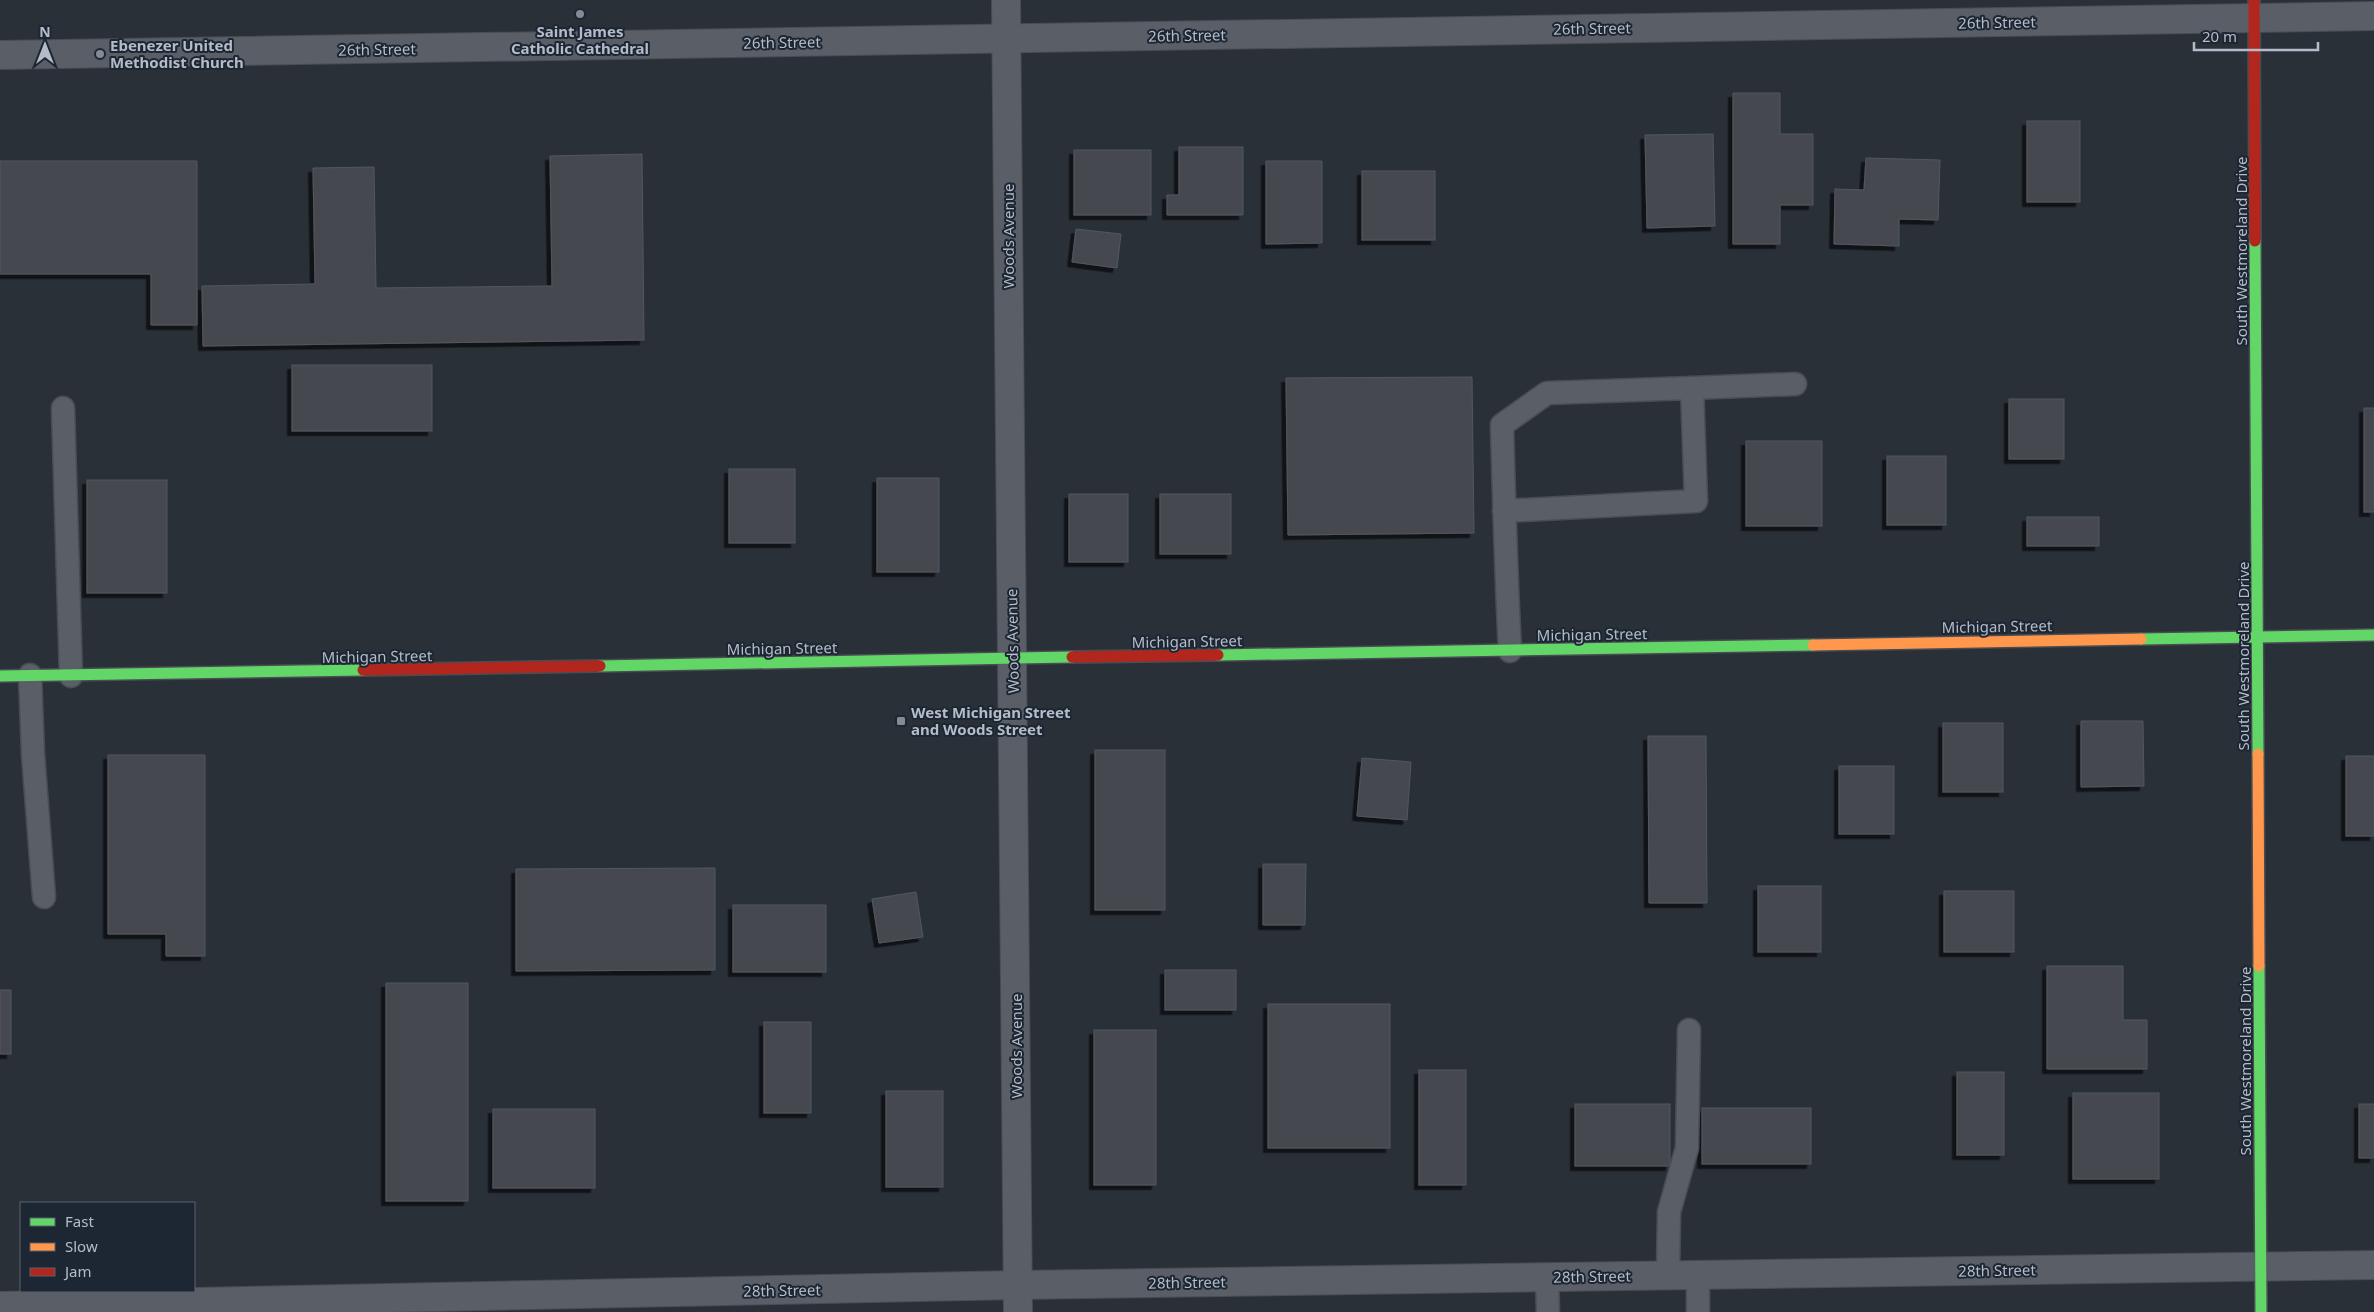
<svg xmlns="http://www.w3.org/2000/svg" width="2374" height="1312" viewBox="0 0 2374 1312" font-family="'Noto Sans',sans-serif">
  <defs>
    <filter id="shadow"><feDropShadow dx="-4.5" dy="4.5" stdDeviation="0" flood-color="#0009"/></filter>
  </defs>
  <rect width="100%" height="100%" fill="#2a3038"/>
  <!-- building -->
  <g fill="#444950" stroke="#52575f" filter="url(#shadow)">
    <path d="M1733,93H1780V134H1813V205H1780V244H1733Z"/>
    <rect x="2027" y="121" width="53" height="81"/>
    <path d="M1713,134L1715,226L1647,228L1645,135Z"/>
    <path d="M1179,147H1243V215H1167V195H1179Z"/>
    <rect x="1074" y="150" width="77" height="65"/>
    <path d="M642,154L644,340L203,346L202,286L315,284L313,168L374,167L376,288L552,286L550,156Z"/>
    <path d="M1866,158L1940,160L1938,220L1899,219V246L1834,244L1835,189L1864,190Z"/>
    <path d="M0,161H197V325H151V274H0Z"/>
    <path d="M1266,161H1322V243L1266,244Z"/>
    <rect x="1362" y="171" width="73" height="69"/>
    <path d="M1076,229L1121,234L1117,268L1072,262Z"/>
    <rect x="292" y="365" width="140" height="66"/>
    <path d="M1472,377L1474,533L1288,535L1286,378Z"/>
    <rect x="2009" y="399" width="55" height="60"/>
    <rect x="2364" y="408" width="10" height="104"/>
    <rect x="1746" y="441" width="76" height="85"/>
    <rect x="1887" y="456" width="59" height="69"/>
    <rect x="729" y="469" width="66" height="74"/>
    <rect x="877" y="478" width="62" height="94"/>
    <rect x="87" y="480" width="80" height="113"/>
    <rect x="1069" y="494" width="59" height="68"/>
    <rect x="1160" y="494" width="71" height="60"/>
    <rect x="2027" y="517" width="72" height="29"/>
    <path d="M2081,721H2143L2144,786L2081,787Z"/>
    <rect x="1943" y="723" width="60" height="69"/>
    <path d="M1648,736H1706L1707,903H1649Z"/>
    <rect x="1095" y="750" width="70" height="160"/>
    <path d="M108,755H205V956H166V934H108Z"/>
    <rect x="2346" y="756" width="28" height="80"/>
    <path d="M1362,758L1411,762L1407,820L1357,816Z"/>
    <rect x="1839" y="766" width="55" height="68"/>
    <path d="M1263,864H1306L1305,925H1263Z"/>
    <path d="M715,868V970L516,971V869Z"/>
    <rect x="1758" y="886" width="63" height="66"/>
    <rect x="1944" y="891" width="70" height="61"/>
    <path d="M916,892L923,937L879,943L872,899Z"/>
    <rect x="733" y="905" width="93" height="67"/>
    <path d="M2047,966H2123V1020H2147V1069H2047Z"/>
    <rect x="1165" y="970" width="71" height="40"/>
    <rect x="386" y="983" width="82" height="218"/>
    <rect x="0" y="990" width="11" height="64"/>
    <rect x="1268" y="1004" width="122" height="144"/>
    <rect x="764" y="1022" width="47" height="91"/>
    <rect x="1094" y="1030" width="62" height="155"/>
    <rect x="1419" y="1070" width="47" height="115"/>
    <rect x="1957" y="1072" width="47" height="83"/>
    <rect x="886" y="1091" width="57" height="96"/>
    <rect x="2073" y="1093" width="86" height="86"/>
    <rect x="1575" y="1104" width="95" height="62"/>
    <rect x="2359" y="1104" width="15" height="54"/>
    <rect x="1702" y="1108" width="109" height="56"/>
    <rect x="493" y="1109" width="102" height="79"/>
  </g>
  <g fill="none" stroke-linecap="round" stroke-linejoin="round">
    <defs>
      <g id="lane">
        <path d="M1692,388L1795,384"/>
        <path d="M63,408L71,676"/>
        <path d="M1504,511L1696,501L1692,388L1547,393L1502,425C1504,500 1506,575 1510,651"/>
        <path d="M30,675L33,754L44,897"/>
        <path d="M1668,1275L1669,1212L1687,1148L1689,1030"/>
        <path d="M1698,1275V1312"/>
        <path d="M1547,1277L1548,1312"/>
      </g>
      <g id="street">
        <path d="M1006,0L1018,1312"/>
        <path d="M0,55L2374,16"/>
        <path d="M0,1306L1018,1285L2374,1265"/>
      </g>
      <g id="fast">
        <path d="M2255,241L2258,754"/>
        <path d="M2141,639L2374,635"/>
        <path d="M1218,655L1813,645"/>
        <path d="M600,666L1072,657"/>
        <path d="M0,676L363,670"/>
        <path d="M2259,966L2261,1312"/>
      </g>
      <g id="slow">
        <path d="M1813,645L2141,639"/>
        <path d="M2258,754L2259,966"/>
      </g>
      <g id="jam">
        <path d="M2254,0L2255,241"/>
        <path d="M1072,657L1218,655"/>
        <path d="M363,670L600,666"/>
      </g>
    </defs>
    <!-- lane casing -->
    <use href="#lane" stroke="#484c53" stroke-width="25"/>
    <!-- street casing -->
    <use href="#street" stroke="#484c53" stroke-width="30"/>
    <!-- fast casing -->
    <use href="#fast" stroke="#484c53" stroke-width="14"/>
    <!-- slow casing -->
    <use href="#slow" stroke="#484c53" stroke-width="14"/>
    <!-- jam casing -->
    <use href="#jam" stroke="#484c53" stroke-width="14"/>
    <!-- lane -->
    <use href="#lane" stroke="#5a5e66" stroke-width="22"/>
    <!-- street -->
    <use href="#street" stroke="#5a5e66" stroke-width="28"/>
    <!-- fast -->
    <use href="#fast" stroke="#63d668" stroke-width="11"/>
    <!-- slow -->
    <use href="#slow" stroke="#ff974d" stroke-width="11"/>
    <!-- jam -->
    <use href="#jam" stroke="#b3261e" stroke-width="11"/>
  </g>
  <!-- markers -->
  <g fill="#848b96" stroke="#1d2633" stroke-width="2">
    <circle cx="580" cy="14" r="5"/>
    <circle cx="100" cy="54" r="5"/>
    <rect x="896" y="716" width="10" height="10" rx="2.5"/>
  </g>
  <g text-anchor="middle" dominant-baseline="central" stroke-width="4" stroke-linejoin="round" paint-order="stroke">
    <!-- street labels -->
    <g font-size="15" fill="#b4bcc9" stroke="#1d2633">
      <text transform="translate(1997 22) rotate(-1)">26th Street</text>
      <text transform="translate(1592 28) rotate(-1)">26th Street</text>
      <text transform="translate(1187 35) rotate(-1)">26th Street</text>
      <text transform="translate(782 42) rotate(-1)">26th Street</text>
      <text transform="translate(377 49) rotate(-1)">26th Street</text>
      <text transform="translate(1008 236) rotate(-90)">Woods Avenue</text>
      <text transform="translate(2241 251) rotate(-90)">South Westmoreland Drive</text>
      <text transform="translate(1997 626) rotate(-1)">Michigan Street</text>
      <text transform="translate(1592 634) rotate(-1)">Michigan Street</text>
      <text transform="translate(1012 641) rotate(-91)">Woods Avenue</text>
      <text transform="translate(1187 641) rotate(-1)">Michigan Street</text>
      <text transform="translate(782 648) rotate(-1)">Michigan Street</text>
      <text transform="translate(377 656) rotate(-1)">Michigan Street</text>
      <text transform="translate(2243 656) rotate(-90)">South Westmoreland Drive</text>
      <text transform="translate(1016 1046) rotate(-90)">Woods Avenue</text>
      <text transform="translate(2245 1061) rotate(-90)">South Westmoreland Drive</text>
      <text transform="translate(1997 1270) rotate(-1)">28th Street</text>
      <text transform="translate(1592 1276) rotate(-1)">28th Street</text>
      <text transform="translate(1187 1282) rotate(-1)">28th Street</text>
      <text transform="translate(782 1290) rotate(-1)">28th Street</text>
    </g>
    <!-- poi labels -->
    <g font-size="15" font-weight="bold" fill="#b4bcc9" stroke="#1d2633" text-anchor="start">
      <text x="580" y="31" text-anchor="middle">Saint James<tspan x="580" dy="17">Catholic Cathedral</tspan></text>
      <text x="110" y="45">Ebenezer United<tspan x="110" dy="17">Methodist Church</tspan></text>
      <text x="911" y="712">West Michigan Street<tspan x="911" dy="17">and Woods Street</tspan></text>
    </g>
  </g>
  <!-- legend -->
  <rect x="20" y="1202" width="175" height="90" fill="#1d2633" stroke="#59626f"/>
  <rect x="30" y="1218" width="25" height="8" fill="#63d668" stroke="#59626f"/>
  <text x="65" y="1227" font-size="15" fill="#b4bcc9">Fast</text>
  <rect x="30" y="1243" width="25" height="8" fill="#ff974d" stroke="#59626f"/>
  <text x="65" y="1252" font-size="15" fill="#b4bcc9">Slow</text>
  <rect x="30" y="1268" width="25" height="8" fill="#b3261e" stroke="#59626f"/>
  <text x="65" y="1277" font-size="15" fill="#b4bcc9">Jam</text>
  <!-- north arrow -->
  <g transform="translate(45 45)" stroke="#1d2633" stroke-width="4" paint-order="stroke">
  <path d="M0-4L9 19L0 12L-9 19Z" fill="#b4bcc9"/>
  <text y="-8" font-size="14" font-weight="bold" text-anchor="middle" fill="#b4bcc9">N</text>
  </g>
  <!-- scale -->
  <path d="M2194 42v8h124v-8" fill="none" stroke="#b4bcc9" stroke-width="2.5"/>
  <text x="2202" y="42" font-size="15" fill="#b4bcc9" stroke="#1d2633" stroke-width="4" paint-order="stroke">20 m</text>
</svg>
